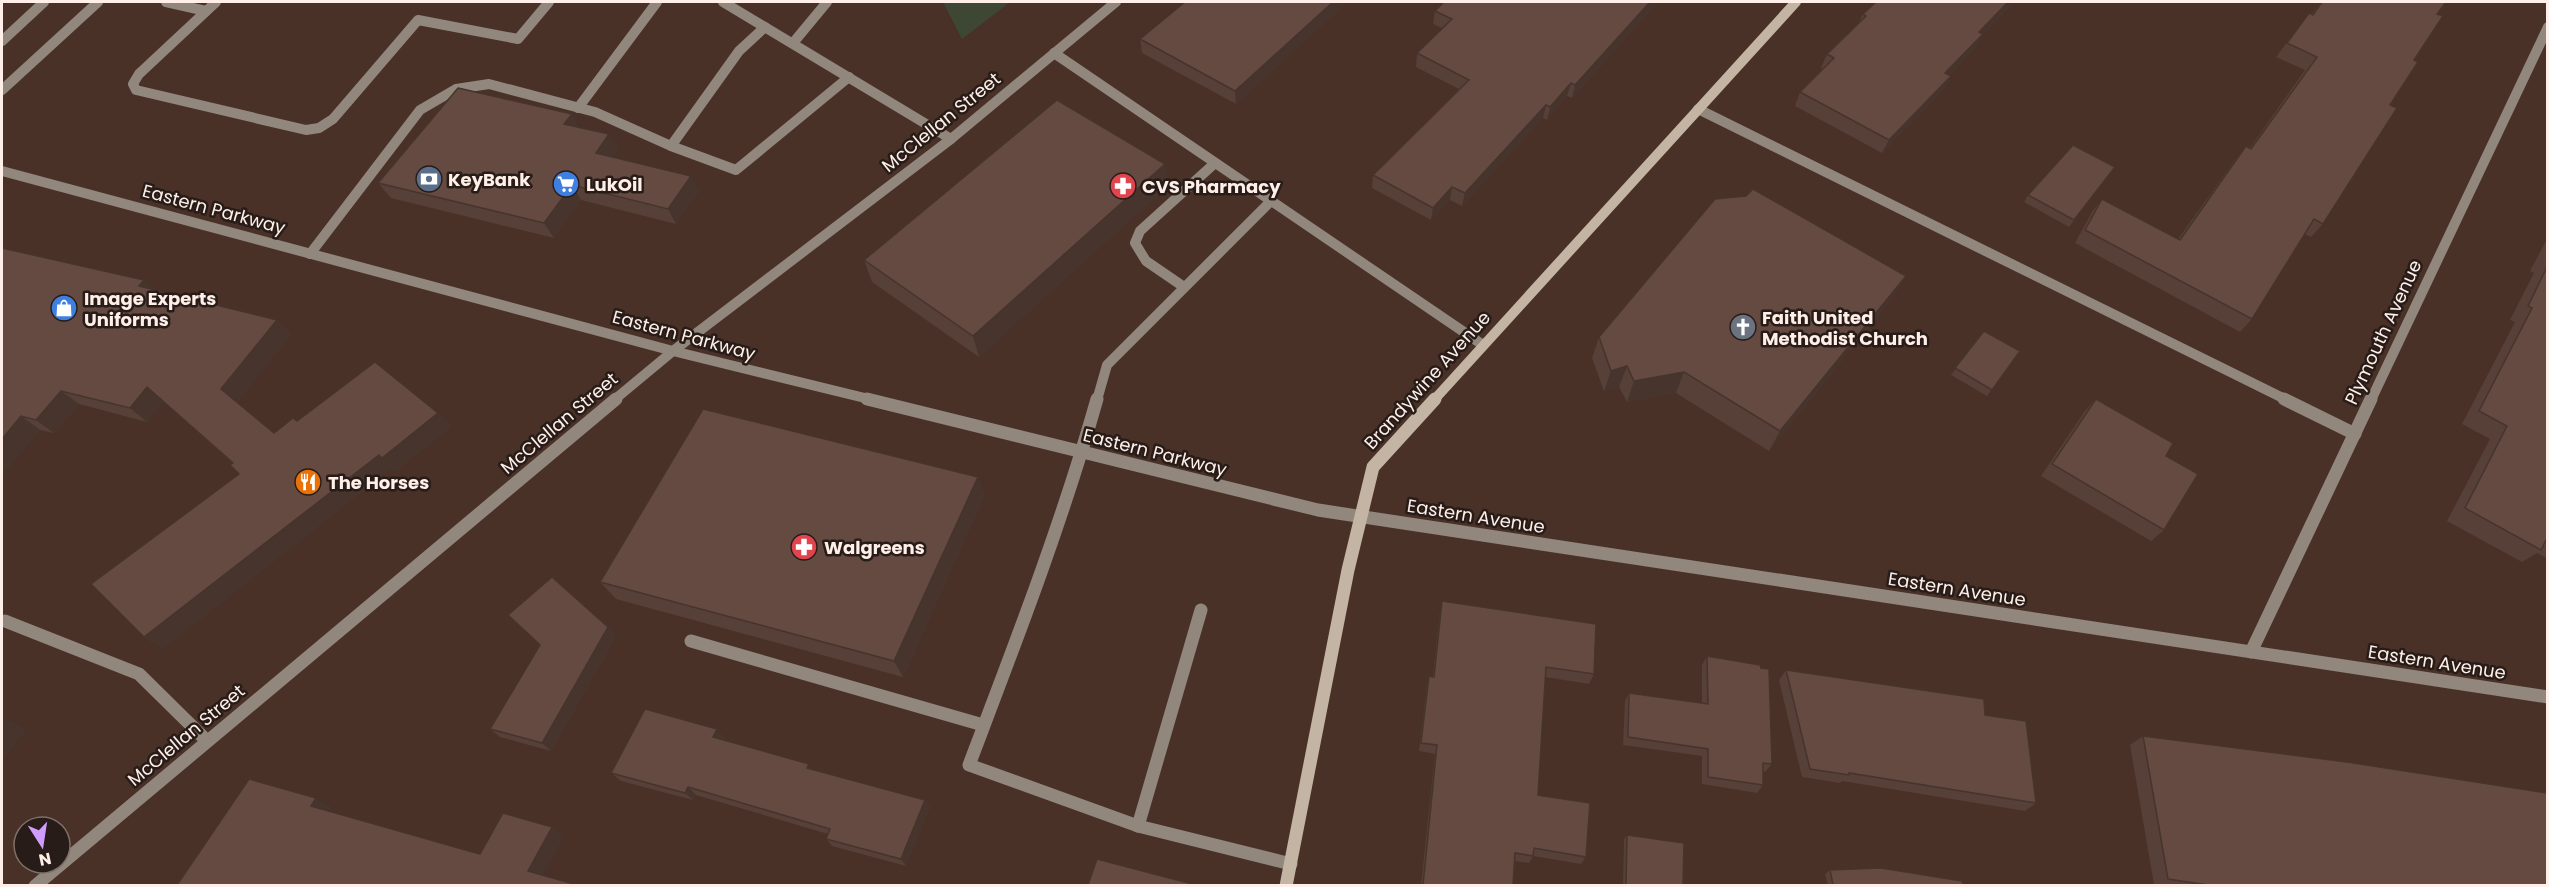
<svg xmlns="http://www.w3.org/2000/svg" width="2549" height="887" viewBox="0 0 2549 887" font-family="Poppins,sans-serif">
  <rect width="100%" height="100%" fill="#493127"/>
  <!-- green -->
  <path fill="#3e4734" d="M943,2H1010L962,39Z"/>
  <g fill="none" stroke-linecap="round" stroke-linejoin="round">
    <!-- service-far1 -->
    <g stroke="#91877d" stroke-width="10">
      <path d="M166,2L206,11"/>
      <path d="M216,2L139,74L133,84L136,90L306,130L319,128L333,119L418,20L518,39L549,2"/>
      <path d="M723,2L951,139"/>
      <path d="M765,27L739,51L671,146L736,170L849,77"/>
      <path d="M2,41L44,2"/>
      <path d="M793,43L827,2"/>
      <path d="M1054,53L1483,345"/>
      <path d="M2,90L98,2"/>
      <path d="M578,108L657,2"/>
      <path d="M1698,109L2287,400"/>
      <path d="M310,254L420,110L456,89L489,84L595,112L671,146"/>
      <path d="M1184,287L1146,261L1135,243L1140,231L1215,163"/>
      <path d="M1097,400L1107,365L1271,201"/>
    </g>
    <!-- service -->
    <g stroke="#91877d" stroke-width="13">
      <path d="M1097,399C1062,523 1015,644 969,765L1138,826L1291,864"/>
      <path d="M2284,399L2355,434"/>
      <path d="M5,621L139,674L207,741"/>
      <path d="M691,641L983,725"/>
      <path d="M1138,826L1201,610"/>
    </g>
    <!-- minor-far1 -->
    <g stroke="#91877d" stroke-width="10">
      <path d="M2,171L673,351L873,400"/>
      <path d="M2371,400L2548,27"/>
    </g>
    <!-- minor -->
    <g stroke="#91877d" stroke-width="13">
      <path d="M867,399L1318,510L2548,697"/>
      <path d="M2251,652L2371,399"/>
    </g>
    <!-- tertiary-far1 -->
    <path stroke="#91877d" stroke-width="10" d="M614,400L673,351L951,139L1116,2"/>
    <!-- tertiary -->
    <path stroke="#91877d" stroke-width="13" d="M35,886L616,399"/>
    <!-- secondary-far1 -->
    <path stroke="#c3b4a4" stroke-width="10" d="M1434,400L1796,2"/>
    <!-- secondary -->
    <path stroke="#c3b4a4" stroke-width="13" d="M1286,886L1348,570L1373,467L1435,399"/>
  </g>
  <!-- wall -->
  <g fill="#564037">
    <path d="M1347,2L1236,104L1142,53L1140,39Z"/>
    <path d="M1658,2L1572,98L1567,96L1547,120L1543,118L1462,206L1450,200L1431,220L1372,188L1373,175L1459,89L1416,67L1417,53L1442,28L1433,24L1435,11Z"/>
    <path d="M1876,2H2014L1983,34L1975,48L1949,75L1951,76L1944,89L1882,153L1795,106L1800,92L1823,69L1821,68L1827,54L1858,24L1863,14Z"/>
    <path d="M2321,2H2446L2437,14L2390,105L2323,224L2311,237L2305,234L2252,319L2240,332L2075,243L2092,212L2102,199L2178,239L2235,160L2246,146L2250,148L2305,70L2276,57L2309,13L2312,14Z"/>
    <path d="M579,128L609,134L618,150L613,157L699,191L676,224L581,200L554,238L391,198L378,183Z"/>
    <path d="M1165,164L1167,186L979,357L872,282L864,260Z"/>
    <path d="M2115,167L2069,227L2024,202L2028,195Z"/>
    <path d="M2547,239V558L2537,553L2522,562L2447,521L2490,439L2462,424L2515,322L2510,320L2534,273L2530,271Z"/>
    <path d="M2,248L154,290L277,320L291,334L237,402L274,433L297,421L438,413L451,427L395,471L392,468L163,648L144,637L239,474L233,463L163,401L147,422L79,404L54,433L40,430L2,474Z"/>
    <path d="M1906,276L1893,297L1769,451L1676,393L1627,402L1619,387L1604,391L1592,358L1599,337Z"/>
    <path d="M1984,331L2020,351L1987,396L1951,375Z"/>
    <path d="M2096,399L2166,456L2164,530L2151,541L2041,476L2085,411Z"/>
    <path d="M978,477L984,496L903,677L616,599L600,582Z"/>
    <path d="M1442,601L1594,674L1589,684L1545,677L1538,795L1586,857L1581,864L1533,856L1529,863L1515,861L1513,885H1421L1435,754L1419,751L1427,685L1429,676H1433L1440,611Z"/>
    <path d="M616,636L551,751L500,737L490,729Z"/>
    <path d="M1707,656L1772,764L1765,772L1763,771V785L1757,793L1702,784V756L1623,745L1625,701L1629,693L1702,703V665Z"/>
    <path d="M1786,670L1985,715L2036,803L2025,811L1842,781L1840,783L1802,777L1779,680Z"/>
    <path d="M2143,736L2547,885H2154L2130,745Z"/>
    <path d="M725,737L723,740L814,770L925,800L930,807L906,866L832,846L826,839L828,834L696,795L693,800L621,781L611,773Z"/>
    <path d="M1627,835L1683,885H1623L1624,839Z"/>
    <path d="M1830,870L1963,885H1828L1825,874Z"/>
  </g>
  <!-- shaded-wall -->
  <g fill="#46342d">
    <path d="M1333,2H1347L1236,104L1235,91Z"/>
    <path d="M1650,2H1658L1572,98L1575,85Z"/>
    <path d="M2008,2H2014L1975,42L1983,34L1975,48L1938,86L1945,73L1979,32Z"/>
    <path d="M1951,76L1944,89L1882,153L1889,140Z"/>
    <path d="M1571,83L1567,96L1547,120L1550,107Z"/>
    <path d="M1546,105L1543,118L1462,206L1465,193Z"/>
    <path d="M572,114L581,130L564,124Z"/>
    <path d="M609,134L618,150L605,168L596,153Z"/>
    <path d="M1165,164L1167,186L979,357L973,336Z"/>
    <path d="M691,176L699,191L676,224L668,209Z"/>
    <path d="M572,185L581,200L554,238L544,223Z"/>
    <path d="M1452,187L1450,200L1431,220L1433,208Z"/>
    <path d="M1906,276L1893,297L1769,451L1780,431Z"/>
    <path d="M144,280L160,295L139,286Z"/>
    <path d="M277,320L291,334L236,403L221,389Z"/>
    <path d="M1627,366L1619,387L1604,391L1611,371Z"/>
    <path d="M1684,372L1676,393L1627,402L1634,381Z"/>
    <path d="M147,387L164,401L147,422L130,408Z"/>
    <path d="M61,391L79,404L54,433L36,420Z"/>
    <path d="M438,413L451,427L395,471L382,458Z"/>
    <path d="M21,416L40,430L2,474V439Z"/>
    <path d="M379,455L392,468L163,648L144,637Z"/>
    <path d="M978,477L984,496L903,677L894,661Z"/>
    <path d="M608,627L616,636L551,751L542,743Z"/>
    <path d="M4,718L27,729L2,762V721Z"/>
    <path d="M717,729L725,737L721,745L713,737Z"/>
    <path d="M809,764L815,772L807,768Z"/>
    <path d="M688,787L696,795L693,800L685,793Z"/>
    <path d="M316,798L332,807L327,815L311,806Z"/>
    <path d="M925,800L930,807L906,866L901,859Z"/>
    <path d="M552,827L565,835L541,879L528,871Z"/>
  </g>
  <!-- building -->
  <g fill="#644a40" stroke="#46342d" stroke-width="1.5">
    <path d="M1185,2H1333L1235,91L1140,39Z"/>
    <path d="M1444,2H1650L1575,85L1571,83L1550,107L1546,105L1465,193L1452,187L1433,208L1373,175L1469,80L1417,53L1452,19L1435,11Z"/>
    <path d="M1876,2H2008L1979,32L1983,34L1945,73L1951,76L1889,140L1800,92L1834,58L1827,54L1866,16L1863,14Z"/>
    <path d="M2322,2H2446L2437,14L2443,16L2414,60L2418,62L2390,105L2397,108L2323,224L2314,219L2252,319L2085,230L2102,199L2180,240L2246,146L2251,149L2317,57L2287,43L2309,13L2313,15Z"/>
    <path d="M458,88L572,114L564,124L609,134L596,153L691,176L668,209L572,185L544,223L378,183Z"/>
    <path d="M1057,100L1165,164L973,336L864,260Z"/>
    <path d="M2073,145L2115,167L2074,220L2028,195Z"/>
    <path d="M1753,189L1906,276L1780,431L1684,372L1634,381L1627,366L1611,371L1599,337L1715,199L1746,196Z"/>
    <path d="M2,248L144,280L139,286L277,320L221,389L274,433L293,418L297,421L375,362L438,413L382,458L379,455L144,637L91,584L239,474L230,465L233,463L147,387L130,408L61,391L36,420L21,416L2,439Z"/>
    <path d="M2547,267V538L2541,550L2465,508L2507,426L2479,411L2532,308L2528,306Z"/>
    <path d="M1984,331L2020,351L1992,390L1955,368Z"/>
    <path d="M2096,399L2173,443L2166,456L2198,474L2164,530L2052,464Z"/>
    <path d="M703,409L978,477L894,661L600,582Z"/>
    <path d="M552,577L608,627L542,743L490,729L540,645L508,615Z"/>
    <path d="M1442,601L1596,624L1594,674L1546,667L1538,795L1590,803L1586,857L1534,848L1533,856L1515,853L1513,885H1423L1437,745L1421,743L1429,676L1434,677Z"/>
    <path d="M1707,656L1760,665L1761,668L1769,669L1772,764L1763,763V785L1708,777V749L1628,737L1629,693L1708,704Z"/>
    <path d="M1786,670L1984,699L1985,715L2026,721L2036,803L1849,773V775L1810,769Z"/>
    <path d="M645,709L717,729L713,737L809,764L807,768L925,800L901,859L826,839L830,829L688,787L685,793L611,773Z"/>
    <path d="M2143,736L2347,762L2547,793V885H2208L2168,879Z"/>
    <path d="M249,779L316,798L311,806L480,854L503,813L552,827L528,871L577,885H177Z"/>
    <path d="M1627,835L1684,843L1683,885H1626Z"/>
    <path d="M1097,859L1196,885H1088Z"/>
    <path d="M1881,868L1962,881L1963,885H1833L1830,870Z"/>
  </g>
  <!-- icons -->
  <defs>
    <symbol id="bank-disc" viewBox="-11 -11 22 22"><circle r="9.5" fill="#5c6f8a" stroke="#271c18"/><path d="M-6-4H6V4H-6ZM0-2.3a2.3 2.3 0 1 0 0 4.6a2.3 2.3 0 1 0 0-4.6Z" fill="#fff"/></symbol>
    <symbol id="supermarket-disc" viewBox="-11 -11 22 22"><circle r="9.5" fill="#3f7fe0" stroke="#271c18"/><path d="M-6-5.5h2.5l.6 2H6L4.5 2H-2.5L-4.4-4H-6ZM-1.5 3.2a1.3 1.3 0 1 0 .1 0ZM3 3.2a1.3 1.3 0 1 0 .1 0Z" fill="#fff"/></symbol>
    <symbol id="pharmacy-disc" viewBox="-11 -11 22 22"><circle r="9.5" fill="#e0444e" stroke="#271c18"/><path d="M-2-6h4v4h4v4h-4v4h-4v-4h-4v-4h4Z" fill="#fff"/></symbol>
    <symbol id="shop-disc" viewBox="-11 -11 22 22"><circle r="9.5" fill="#3f7fe0" stroke="#271c18"/><path d="M-5-2.5h2.3a2.7 3.5 0 0 1 5.4 0H5L5.5 6h-11ZM-1.5-2.5h3a1.5 2.3 0 0 0-3 0Z" fill="#fff"/></symbol>
    <symbol id="church-disc" viewBox="-11 -11 22 22"><circle r="9.5" fill="#6b7280" stroke="#271c18"/><path d="M-1.2-6h2.4v3.5h3.3v2.4h-3.3V6h-2.4V-.1h-3.3v-2.4h3.3Z" fill="#fff"/></symbol>
    <symbol id="restaurant-disc" viewBox="-11 -11 22 22"><circle r="9.5" fill="#e8710a" stroke="#271c18"/><path d="M-5-6h1v4h1v-4h1v4h1v-4h1v5L-1.5 .5V6h-2V.5L-5-1ZM5-6V6H3V1.5H1.5Q1.5-4 5-6Z" fill="#fff"/></symbol>
  </defs>
  <g fill-rule="evenodd">
    <use href="#bank-disc" x="414" y="164" width="30" height="30"/>
    <use href="#supermarket-disc" x="551" y="169" width="30" height="30"/>
    <use href="#pharmacy-disc" x="1108" y="171" width="30" height="30"/>
    <use href="#shop-disc" x="49" y="293" width="30" height="30"/>
    <use href="#church-disc" x="1728" y="312" width="30" height="30"/>
    <use href="#restaurant-disc" x="293" y="467" width="30" height="30"/>
    <use href="#pharmacy-disc" x="789" y="532" width="30" height="30"/>
  </g>
  <g text-anchor="middle" dominant-baseline="central" stroke-width="5" stroke-linejoin="round" paint-order="stroke">
    <!-- street labels -->
    <g font-size="18" fill="#ffefe8" stroke="#271c18">
      <text transform="translate(941 122) rotate(-39)">McClellan Street</text>
      <text transform="translate(214 209) rotate(15)">Eastern Parkway</text>
      <text transform="translate(2383 332) rotate(-65)">Plymouth Avenue</text>
      <text transform="translate(684 335) rotate(15)">Eastern Parkway</text>
      <text transform="translate(1427 380) rotate(-48)">Brandywine Avenue</text>
      <text transform="translate(559 423) rotate(-40)">McClellan Street</text>
      <text transform="translate(1155 452) rotate(14)">Eastern Parkway</text>
      <text transform="translate(1476 516) rotate(9)">Eastern Avenue</text>
      <text transform="translate(1957 589) rotate(9)">Eastern Avenue</text>
      <text transform="translate(2437 662) rotate(9)">Eastern Avenue</text>
      <text transform="translate(186 735) rotate(-40)">McClellan Street</text>
    </g>
    <!-- poi labels -->
    <g font-size="18" font-weight="bold" fill="#ffefe8" stroke="#271c18" text-anchor="start">
      <text x="448" y="179">KeyBank</text>
      <text x="586" y="184">LukOil</text>
      <text x="1142" y="186">CVS Pharmacy</text>
      <text x="84" y="298">Image Experts<tspan x="84" dy="21">Uniforms</tspan></text>
      <text x="1762" y="317">Faith United<tspan x="1762" dy="21">Methodist Church</tspan></text>
      <text x="328" y="482">The Horses</text>
      <text x="824" y="547">Walgreens</text>
    </g>
  </g>
  <!-- border -->
  <rect width="2549" height="887" fill="none" stroke="#ffefe8" stroke-width="6"/>
  <!-- north arrow -->
  <g transform="translate(42 845) rotate(168)"><circle r="28" fill="#271c18" stroke="#7d706b" stroke-width="1.5"/>
  <path d="M0-4.5L10 22L0 15L-10 22Z" fill="#d09dff"/>
  <text y="-9" font-size="16" font-weight="bold" text-anchor="middle" fill="#ffefe8">N</text>
  </g>
</svg>
